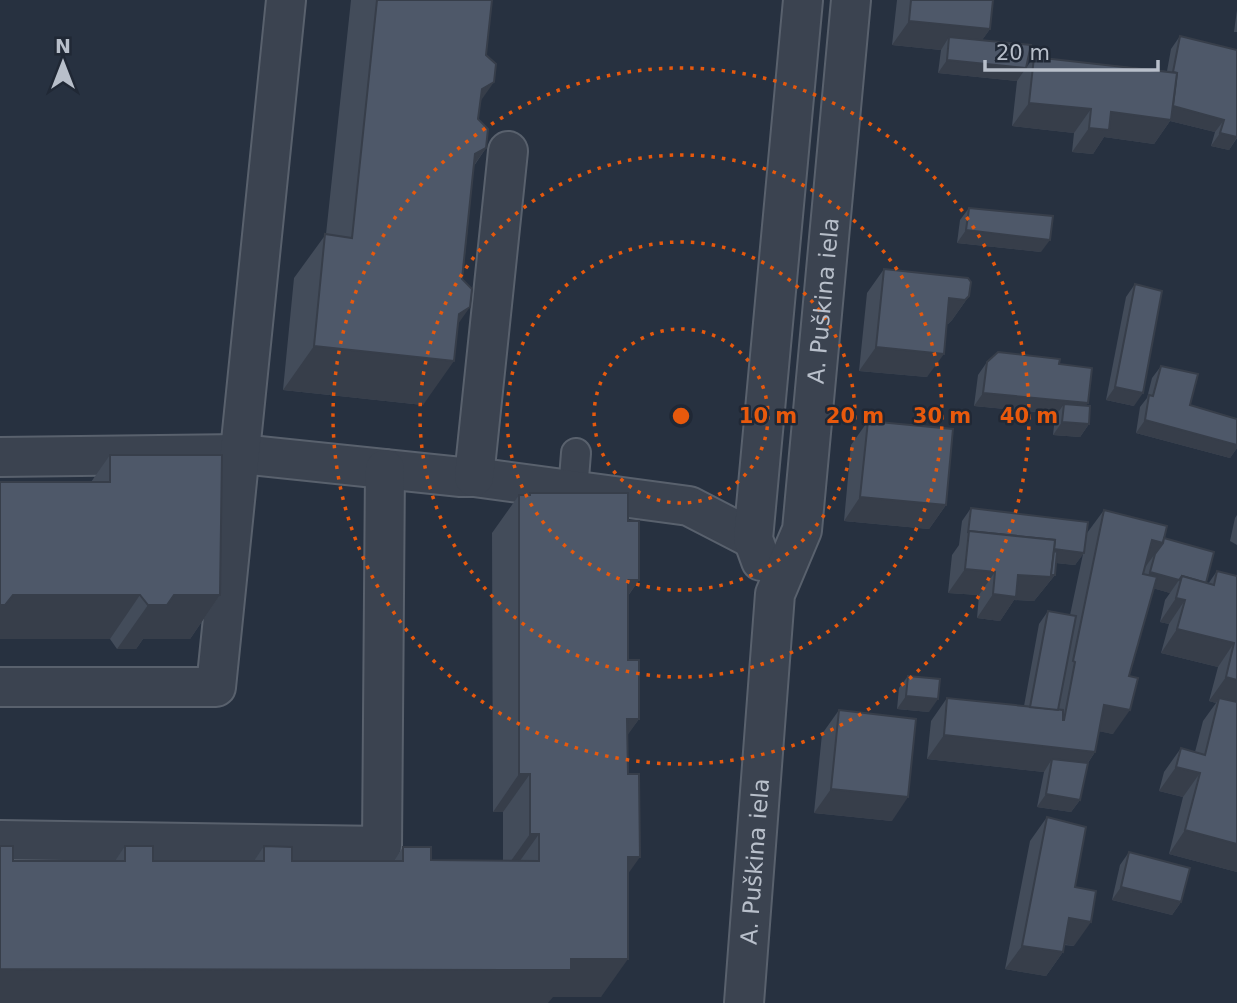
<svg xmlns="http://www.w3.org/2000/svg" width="1237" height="1003" viewBox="0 0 1237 1003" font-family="'DejaVu Sans',sans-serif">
  <rect width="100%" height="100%" fill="#273140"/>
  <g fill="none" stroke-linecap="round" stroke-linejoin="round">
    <defs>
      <path id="lane" d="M573,491L576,453"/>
      <g id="street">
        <path d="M0,457L240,454L461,477H474L689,506L753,539"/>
        <path d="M474,477L508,151"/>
        <path d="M761,561L753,539L803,0"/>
        <path d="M0,687H216L286,0"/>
        <path d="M0,840L382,846L385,469"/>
        <path id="s1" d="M744,1003L775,594L802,530L851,0"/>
      </g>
    </defs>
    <!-- lane casing -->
    <use href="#lane" stroke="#59616d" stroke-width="32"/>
    <!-- street casing -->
    <use href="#street" stroke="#59616d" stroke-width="42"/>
    <!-- lane -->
    <use href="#lane" stroke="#3b4350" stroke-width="28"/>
    <!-- street -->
    <use href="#street" stroke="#3b4350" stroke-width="38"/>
  </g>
  <!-- wall -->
  <g fill="#434c5a">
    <path d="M351,0H492L478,119L486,148L474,166L458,325L423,405L283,390L294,278L326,234Z"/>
    <path d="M897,0H993L990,29L982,40L1026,68L1034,57L1167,71L1171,49L1180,36L1237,50V138L1229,150L1211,146L1215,132L1170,121L1154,144L1104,137L1093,154L1072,152L1074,133L1012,126L1017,81L938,73L941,50L892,45Z"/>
    <path d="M1237,10V32H1234Z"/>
    <path d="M969,208L1041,252L957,243L960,220Z"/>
    <path d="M884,269L969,296L952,320L948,324H947L927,377L859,371L867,293Z"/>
    <path d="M1135,284L1134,406L1106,400L1126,297Z"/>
    <path d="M987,362L1059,364L1086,406L1089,424L1080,437L1053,435L1055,417L1057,414L974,406L978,375Z"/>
    <path d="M1161,366L1190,405L1237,419V448L1230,458L1136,433L1140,407L1147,398L1152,378Z"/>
    <path d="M868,421L946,505L929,529L844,521L851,445Z"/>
    <path d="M110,455L220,595L190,639H143L136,649H117L110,639H0L91,482Z"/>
    <path d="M530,493L628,521L639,580L628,596V660L639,719L627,735L628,873L601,997H553L13,861H115L125,846L153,861H254L264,846L292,861H394L403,847L431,860H503V812H493L492,533L519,495H528Z"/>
    <path d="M971,508L1085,543L1087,533L1104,510L1164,538L1206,583L1208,584L1217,571L1237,576V872L1169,854L1183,797L1159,791L1164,772L1181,748L1195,752L1203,721L1216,703L1209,701L1218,667L1161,653L1169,624L1160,622L1165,600L1170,593L1153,588L1113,734L1099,731L1095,752L1088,763L1080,800L1071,812L1037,807L1044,772L927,759L931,721L947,698L1024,706L1039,624L1048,611L1070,615L1083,554L1075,565L1056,563L1055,575L1034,601L1014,600L1000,621L977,618L979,595L948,593L952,555L959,545L962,521Z"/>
    <path d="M1237,515V545L1230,541L1235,518Z"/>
    <path d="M908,676L929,712L897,709L899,688Z"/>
    <path d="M839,710L892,821L814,813L822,734Z"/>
    <path d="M1047,817L1075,887L1074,946L1064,945L1063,952L1046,976L1005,969L1030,841Z"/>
    <path d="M1129,852L1181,902L1172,915L1112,900L1120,865Z"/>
  </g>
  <!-- shaded-wall -->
  <g fill="#373e4a">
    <path d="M909,21L990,29L973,53L949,37L941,50L892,45Z"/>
    <path d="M947,60L1026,68L1017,81L938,73Z"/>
    <path d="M494,82L463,126L482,89Z"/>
    <path d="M1029,103L1091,109L1074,133L1012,126Z"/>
    <path d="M1167,105L1224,120L1215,132L1170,121L1154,144L1104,137L1093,154L1072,152L1089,128L1111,112Z"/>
    <path d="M1220,133L1237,137L1229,150L1211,146Z"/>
    <path d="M486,148L455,192L475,154Z"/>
    <path d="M966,230L1050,240L1041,252L957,243Z"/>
    <path d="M969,296L952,320L948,324L933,322L949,298Z"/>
    <path d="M470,307L439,351L454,361L423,405L283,390L314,346L459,314Z"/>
    <path d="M876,347L944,354L927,377L859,371Z"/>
    <path d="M1115,387L1143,393L1134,406L1106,400Z"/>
    <path d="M983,393L1088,403L1079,416L1064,404L1057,414L974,406Z"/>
    <path d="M1145,420L1237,445V448L1230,458L1136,433Z"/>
    <path d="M1062,422L1089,424L1080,437L1053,435Z"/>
    <path d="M860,497L946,505L929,529L844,521Z"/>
    <path d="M968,539L1084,553L1075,565L1046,562Z"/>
    <path d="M1152,540L1163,543L1146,566L1136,563Z"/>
    <path d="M965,569L995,572L979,595L948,593Z"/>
    <path d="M1150,572L1179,580L1170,593L1141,585Z"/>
    <path d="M1045,574L1055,575L1034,601L1014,600L1000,621L977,618L993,594L1018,575Z"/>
    <path d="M628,580H639L612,618Z"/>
    <path d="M13,595H140L110,639H0V605Z"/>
    <path d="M174,595H220L190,639H143L136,649H117L148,605Z"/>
    <path d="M1176,598L1185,600L1169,624L1160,622Z"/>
    <path d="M1177,629L1234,643L1218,667L1161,653Z"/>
    <path d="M1226,677L1237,680V708L1219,698L1216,703L1209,701Z"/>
    <path d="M906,696L938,699L929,712L897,709Z"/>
    <path d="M1104,705L1130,710L1113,734L1087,729Z"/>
    <path d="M627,719H639L612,757Z"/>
    <path d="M944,735L1095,752L1079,776L1052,759L1044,772L927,759Z"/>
    <path d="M1176,767L1200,773L1183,797L1159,791Z"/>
    <path d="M519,774H530L503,812H493Z"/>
    <path d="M831,789L908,797L892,821L814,813Z"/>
    <path d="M1046,794L1080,800L1071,812L1037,807Z"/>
    <path d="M1185,830L1237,844V872L1169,854Z"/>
    <path d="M530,834H539L512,872H503Z"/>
    <path d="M628,857H640L613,895Z"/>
    <path d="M1121,887L1181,902L1172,915L1112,900Z"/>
    <path d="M1069,918L1091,922L1074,946L1052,942Z"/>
    <path d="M1022,946L1063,952L1046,976L1005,969Z"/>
    <path d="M571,959H628L601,997H553L548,1003H0V969Z"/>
  </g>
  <!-- building -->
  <g fill="#4e5869" stroke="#373e4a" stroke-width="2">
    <path d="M377,0H492L486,55L496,64L494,82L482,89L478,119L488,129L486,148L475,154L462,279L472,289L470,307L459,314L454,361L314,346L325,234L352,238Z"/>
    <path d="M911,0H993L990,29L909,21Z"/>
    <path d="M1180,36L1237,50V137L1220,133L1224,120L1173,106L1177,73L1173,72Z"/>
    <path d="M949,37L1031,45L1026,68L947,60Z"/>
    <path d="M1034,57L1177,73L1171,120L1111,112L1109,130L1089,128L1091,109L1029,103Z"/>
    <path d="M969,208L1053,216L1050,240L966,230Z"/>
    <path d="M884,269L968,278L971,282L969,296L965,300L949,298L944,354L876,347Z"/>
    <path d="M1135,284L1162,291L1143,393L1115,387Z"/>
    <path d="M998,352L1060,359L1059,364L1092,368L1088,403L983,393L987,362Z"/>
    <path d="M1161,366L1198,374L1190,405L1237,419V445L1145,420L1149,395L1153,396Z"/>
    <path d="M1064,404L1090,406L1089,424L1062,422Z"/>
    <path d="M868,421L953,429L946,505L860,497Z"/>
    <path d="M110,455H222L220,595H174L167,605H148L140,595H13L5,605H0V482H110Z"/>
    <path d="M530,493H628V521H639V580H628V660H639V719H627L628,774H639L640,857H628V959H571V970L0,969V846H13V861H125V846H153V861H264V846L292,847V861H403V847H431V860L539,861V834H530V774H519V495H530Z"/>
    <path d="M971,508L1088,522L1084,553L1054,549L1055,540L969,531L968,533Z"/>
    <path d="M1104,510L1167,526L1163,543L1152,540L1143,574L1157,577L1129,676L1138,678L1130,710L1104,705L1095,752L944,735L947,698L1063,710V720H1064L1075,662L1073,661Z"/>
    <path d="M969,531L1055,540L1051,577L1018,575L1016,597L993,594L995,572L965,569Z"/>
    <path d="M1164,538L1214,552L1206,583L1182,576L1179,580L1150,572L1155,554L1163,543Z"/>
    <path d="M1054,551L1057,552L1055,575H1051Z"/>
    <path d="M1217,571L1237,576V680L1226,677L1234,643L1177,629L1185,600L1176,598L1182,576L1214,585Z"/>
    <path d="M1048,611L1076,616L1058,710L1030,707Z"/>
    <path d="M908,676L940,679L938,699L906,696Z"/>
    <path d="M1219,698L1237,702V844L1185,830L1200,773L1176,767L1181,748L1205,755Z"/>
    <path d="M839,710L916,719L908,797L831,789Z"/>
    <path d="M1052,759L1088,763L1080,800L1046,794Z"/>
    <path d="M1047,817L1086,827L1075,887L1096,891L1091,922L1069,918L1063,952L1022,946Z"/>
    <path d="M1129,852L1190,868L1181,902L1121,887Z"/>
  </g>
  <!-- distance rings -->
  <g fill="none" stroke="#e8590c" stroke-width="3.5" stroke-dasharray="3.5 7">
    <circle cx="681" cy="416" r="87"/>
    <circle cx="681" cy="416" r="174"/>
    <circle cx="681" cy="416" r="261"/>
    <circle cx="681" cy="416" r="348"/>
  </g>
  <g text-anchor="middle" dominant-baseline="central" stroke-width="5" stroke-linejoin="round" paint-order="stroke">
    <!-- street labels -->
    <g font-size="23" fill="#b8bfca" stroke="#202835">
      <text stroke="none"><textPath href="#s1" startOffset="710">A. Puškina iela</textPath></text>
      <text stroke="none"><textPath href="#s1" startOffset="142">A. Puškina iela</textPath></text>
    </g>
  </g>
  <circle cx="681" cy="416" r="10" fill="#e8590c" stroke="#202835" stroke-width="3.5"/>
  <g font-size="21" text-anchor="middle" font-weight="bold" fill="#e8590c" stroke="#202835" stroke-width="5" stroke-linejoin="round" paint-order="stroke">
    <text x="768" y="423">10 m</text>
    <text x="855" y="423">20 m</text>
    <text x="942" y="423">30 m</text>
    <text x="1029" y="423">40 m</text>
  </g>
  <!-- north arrow -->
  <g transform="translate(63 63)" stroke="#202835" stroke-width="5" paint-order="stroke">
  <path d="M0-5L12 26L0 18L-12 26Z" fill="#b8bfca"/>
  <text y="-10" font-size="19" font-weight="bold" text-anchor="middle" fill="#b8bfca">N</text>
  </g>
  <!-- scale -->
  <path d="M985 60v10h173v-10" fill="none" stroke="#b8bfca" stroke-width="3.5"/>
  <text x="996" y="60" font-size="21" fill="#b8bfca" stroke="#202835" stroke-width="5" paint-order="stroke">20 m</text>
</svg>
